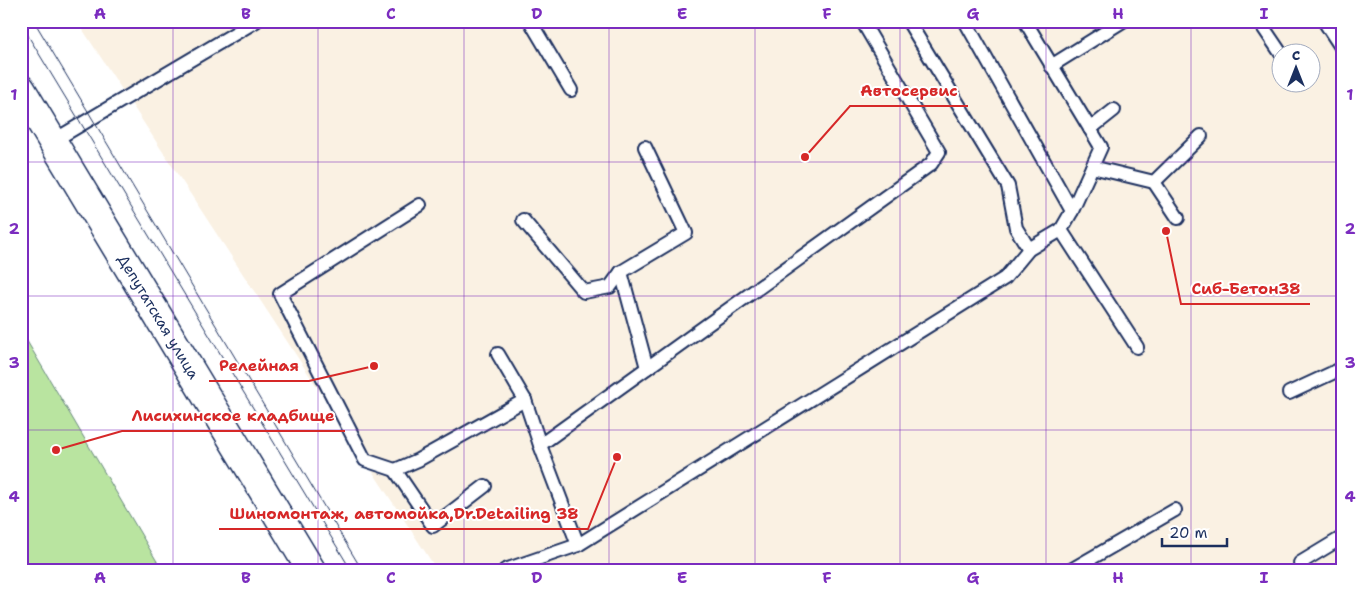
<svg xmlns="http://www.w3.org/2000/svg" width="1364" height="591" viewBox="0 0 1364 591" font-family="'Shantell Sans',sans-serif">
  <rect width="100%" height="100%" fill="#fff"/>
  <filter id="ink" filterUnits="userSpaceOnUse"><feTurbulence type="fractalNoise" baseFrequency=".02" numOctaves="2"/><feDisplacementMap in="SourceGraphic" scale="10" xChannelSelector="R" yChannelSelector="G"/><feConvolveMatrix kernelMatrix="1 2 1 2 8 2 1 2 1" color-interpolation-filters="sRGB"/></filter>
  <g filter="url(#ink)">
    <!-- built -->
    <path fill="#faf1e3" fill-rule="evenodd" d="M77,21H1343V570H437ZM1282,52H1312V82H1282Z"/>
    <!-- green -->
    <path fill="#b9e4a0" stroke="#6a8a7f" d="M21,331L162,570H21Z"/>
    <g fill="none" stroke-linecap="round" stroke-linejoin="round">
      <defs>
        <g id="lane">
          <path d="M530,21L571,90"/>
          <path d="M908,21L1008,186L1016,228L1029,249"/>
          <path d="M965,21L1072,211"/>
          <path d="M1025,21L1101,147L1072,211L1061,230L1137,347"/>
          <path d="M1259,21L1282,55"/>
          <path d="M1324,21L1343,50"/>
          <path d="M1051,66L1123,21"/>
          <path d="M1090,129L1114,110"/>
          <path d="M53,141L256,21"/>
          <path d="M1092,167L1154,182L1201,136"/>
          <path d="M1154,182L1178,218"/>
          <path d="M420,205L280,294L365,460L395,470L418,460L525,400"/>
          <path d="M523,220L584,292L610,287L621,272L686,233L645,147"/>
          <path d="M621,272L647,368"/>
          <path d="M498,354L525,400L540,445"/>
          <path d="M1289,393L1343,368"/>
          <path d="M395,470L433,526L485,486"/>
          <path d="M578,545L540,445L931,164L939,152L862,21"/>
          <path d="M505,570L578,545L1005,278L1029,249L1061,230"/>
          <path d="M1071,570L1175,510"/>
          <path d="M1304,570L1300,563L1343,537"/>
        </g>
        <g id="secondary">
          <path id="s1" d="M21,89L311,570"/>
        </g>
      </defs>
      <!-- lane casing -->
      <use href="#lane" stroke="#1b2f5e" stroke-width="16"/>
      <!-- secondary casing -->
      <use href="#secondary" stroke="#1b2f5e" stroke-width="31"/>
      <!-- lane -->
      <use href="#lane" stroke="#fff" stroke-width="12"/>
      <!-- secondary -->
      <use href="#secondary" stroke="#fff" stroke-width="28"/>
      <!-- tram -->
      <g stroke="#1b2f5e" stroke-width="1">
        <path d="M34,21L362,570"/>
        <path d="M21,24L351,570"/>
      </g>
    </g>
  </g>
  <!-- grid -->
  <path fill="none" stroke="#7b2cbf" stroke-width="1" stroke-opacity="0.55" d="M173,21V570M318,21V570M464,21V570M609,21V570M755,21V570M900,21V570M1046,21V570M1191,21V570M21,162H1343M21,296H1343M21,430H1343"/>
  <g text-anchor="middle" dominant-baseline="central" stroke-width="4" stroke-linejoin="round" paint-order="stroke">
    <!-- street labels -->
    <g font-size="15" fill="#1b2f5e" stroke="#fff">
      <text stroke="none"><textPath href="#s1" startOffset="266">Депутатская улица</textPath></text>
    </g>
  </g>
  <!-- callouts -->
  <path fill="none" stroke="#d62828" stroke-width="2" d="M805 157L850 106H968M1166 231L1181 304H1310M374 366L309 381H209M56 450L122 431H345M617 457L588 529H219"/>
  <g fill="#d62828" stroke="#fff" stroke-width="2">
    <circle cx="805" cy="157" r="5"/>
    <circle cx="1166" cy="231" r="5"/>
    <circle cx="374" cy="366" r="5"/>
    <circle cx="56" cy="450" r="5"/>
    <circle cx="617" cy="457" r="5"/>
  </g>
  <g font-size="16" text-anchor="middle" font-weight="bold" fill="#d62828" stroke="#fff" stroke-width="4" stroke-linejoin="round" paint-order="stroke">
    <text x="909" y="96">Автосервис</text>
    <text x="1246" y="294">Сиб-Бетон38</text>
    <text x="259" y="371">Релейная</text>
    <text x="233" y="421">Лисихинское кладбище</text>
    <text x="404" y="519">Шиномонтаж, автомойка,Dr.Detailing 38</text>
  </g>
  <!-- margin -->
  <rect width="1364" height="591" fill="none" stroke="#fff" stroke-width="55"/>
  <!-- north arrow -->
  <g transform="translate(1296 68)"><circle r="24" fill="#ffffff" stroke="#a4acbf"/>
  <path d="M0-4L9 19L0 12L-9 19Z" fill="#1b2f5e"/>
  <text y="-8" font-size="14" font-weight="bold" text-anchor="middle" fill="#1b2f5e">С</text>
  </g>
  <!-- scale -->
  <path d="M1162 538v8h65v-8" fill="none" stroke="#1b2f5e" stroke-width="2.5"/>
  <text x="1169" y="538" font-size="15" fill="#1b2f5e" stroke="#ffffff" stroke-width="4" paint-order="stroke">20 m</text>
  <rect x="28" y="28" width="1308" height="536" fill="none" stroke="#7b2cbf" stroke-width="2"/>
  <g font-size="16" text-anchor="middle" font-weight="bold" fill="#7b2cbf">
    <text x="100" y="19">A</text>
    <text x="246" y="19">B</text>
    <text x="391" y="19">C</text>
    <text x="537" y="19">D</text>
    <text x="682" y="19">E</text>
    <text x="827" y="19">F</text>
    <text x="973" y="19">G</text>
    <text x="1118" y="19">H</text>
    <text x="1264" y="19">I</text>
    <text x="14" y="100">1</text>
    <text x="1350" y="100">1</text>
    <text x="14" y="234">2</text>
    <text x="1350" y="234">2</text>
    <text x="14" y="368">3</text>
    <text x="1350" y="368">3</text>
    <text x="14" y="502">4</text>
    <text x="1350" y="502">4</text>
    <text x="100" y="583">A</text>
    <text x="246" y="583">B</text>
    <text x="391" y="583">C</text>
    <text x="537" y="583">D</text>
    <text x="682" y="583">E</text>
    <text x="827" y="583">F</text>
    <text x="973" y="583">G</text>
    <text x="1118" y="583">H</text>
    <text x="1264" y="583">I</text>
  </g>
</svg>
